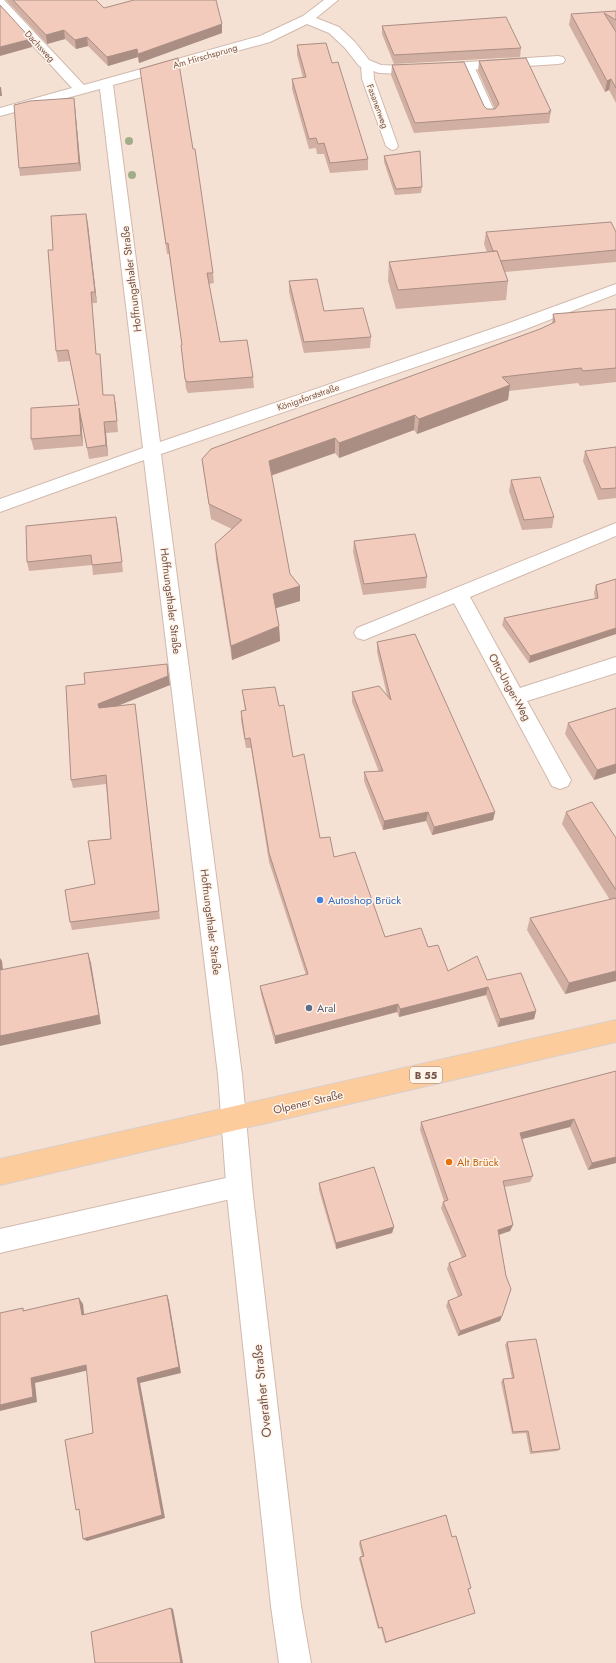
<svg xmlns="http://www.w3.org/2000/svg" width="616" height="1663" viewBox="0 0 616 1663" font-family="Jost,sans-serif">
  <rect width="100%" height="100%" fill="#fdf0e5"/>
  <!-- residential -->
  <rect fill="#f5e1d3" x="0" y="0" width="616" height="1663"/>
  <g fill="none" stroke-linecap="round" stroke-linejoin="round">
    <defs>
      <g id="service">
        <path d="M367,62L373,65L374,79L398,146L396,149L392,150L386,146L362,79L361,65Z"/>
        <path d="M468,63L474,66L496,115L494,118H486L484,115L462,66Z"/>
        <path d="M239,1175L247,1178L250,1186L247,1194L239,1197L0,1253V1229Z"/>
      </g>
      <g id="minor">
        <path d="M0,0H4L84,85L260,36L303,16L324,0H338L316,18L339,27L355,42L369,60L381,65L406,66L558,56L563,57L565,60L563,63L558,64L406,74L379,73L359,66L345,48L329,33L307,24L270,42L113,85L160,442L509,323L616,284V294L521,331L161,454L242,1075L253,1196L301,1606L311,1663H279L271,1606L227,1196L218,1075L144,460L0,512V499L143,448L100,89L0,116V108L72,88L0,10Z"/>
        <path d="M616,523V536L470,597L520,688L616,657V673L527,701L571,780L568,786L560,789L552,786L454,603L364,640L357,638L354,633L357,628Z"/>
      </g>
      <path id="primary" d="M616,1020V1042L0,1185V1159Z"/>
    </defs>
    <!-- service casing -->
    <use href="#service" stroke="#d1b9ad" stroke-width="2"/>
    <!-- minor casing -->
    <use href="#minor" stroke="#d1b9ad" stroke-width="2"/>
    <!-- primary casing -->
    <use href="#primary" stroke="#d9cfcc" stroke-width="2"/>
    <!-- service -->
    <use href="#service" fill="#fff" fill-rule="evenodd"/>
    <!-- minor -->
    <use href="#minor" fill="#fff" fill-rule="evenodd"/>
    <!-- primary -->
    <use href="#primary" fill="#fccc9c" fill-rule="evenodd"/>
  </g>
  <!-- trees -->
  <g fill="#a1ad89">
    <circle cx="129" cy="141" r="4"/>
    <circle cx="132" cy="175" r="4"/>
  </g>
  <!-- wall -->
  <g fill="#d1afa2">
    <path d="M6,0H96L104,8L222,33L139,63L138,57L108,66L88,46L76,49L65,39L47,44Z"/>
    <path d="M616,11V103L609,90L605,92L569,25L571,14Z"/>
    <path d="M382,26L521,48L520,57L394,64L382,34Z"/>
    <path d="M297,45L332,63L368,159V170L330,173L324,154H317L316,148L309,149L292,89V79L303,78L297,55Z"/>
    <path d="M479,61L551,111L549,123L414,133L391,75L392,65L484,106L487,109H495L478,71Z"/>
    <path d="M140,69L193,149L213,273L214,283L209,284L220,342L253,377L254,388L188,393L186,389L181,345H182L169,254H167Z"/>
    <path d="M74,98L81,171L20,176L19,168Z"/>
    <path d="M384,156L422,187L421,193L395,195L384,162Z"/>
    <path d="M86,214L97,303H92L96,354L101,365L103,395H114L118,432L106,433L108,456L89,459L81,418L83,446L34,450L31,439L79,405L70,361L58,362L56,351L53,250Z"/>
    <path d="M486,232H616V262L505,272L508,281L506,300L396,309L388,281L389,262L487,252L484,244Z"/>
    <path d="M289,281L324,311L371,337L370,348L304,353L289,292Z"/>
    <path d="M616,309V382L580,386L578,383L509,391L508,400L417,434L414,430L339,458L335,453L271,476L290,574L300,586V601L276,608L279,626L280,641L232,660L216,559L215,544L232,529L211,519L204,474L202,459L540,329L552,324L553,314Z"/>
    <path d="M616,447V498L598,500L583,461L585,451Z"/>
    <path d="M511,480L554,517L552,528L522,530L509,491Z"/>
    <path d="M116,517L123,572L93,575L92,565L29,571L27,562Z"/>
    <path d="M354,541L427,577L426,588L363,595L353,552Z"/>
    <path d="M616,579V634L529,663L502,625L504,618L595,599L594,593L596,585Z"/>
    <path d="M377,642L495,812L493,820L432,835L426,821L383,830L364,781V772H379L352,702V692L387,695L377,652Z"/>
    <path d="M170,685L116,706L135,704L160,919L72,930L70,922L95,884L111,839L106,784L73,788L71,780L66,686Z"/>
    <path d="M242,690L279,706L293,757L320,838L334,857L385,937L428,947L448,971L487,980L536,1011L534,1019L498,1027L486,995L399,1017L397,1012L275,1044L261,994L260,986L306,975L269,862L251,748H246L241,720V711L245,710Z"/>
    <path d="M568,723L616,773L594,780L565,734Z"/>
    <path d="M566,812L616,838V981L565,994L527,930L530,918L610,900L562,824Z"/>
    <path d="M616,1071V1163L588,1170L570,1127L522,1139L533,1176L530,1182L505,1187L513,1225L510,1231L499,1235L502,1316L500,1321L458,1336L446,1306L448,1301L458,1297L447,1269L449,1263L462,1258L441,1208L443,1202L444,1201L420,1130L421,1122Z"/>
    <path d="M319,1183L394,1227L392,1233L336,1249L319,1190Z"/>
    <path d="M507,1342L560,1449L558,1451L530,1454L526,1433L512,1434L501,1382L503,1379L512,1378L505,1345Z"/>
    <path d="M452,1537L471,1588L468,1590L475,1613L385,1643L381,1628L378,1629L359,1559L360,1557L362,1556L359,1544L360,1541Z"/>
  </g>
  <!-- shaded-wall -->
  <g fill="#aa8e84">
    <path d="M222,24V33L139,63L138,54Z"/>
    <path d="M64,30L65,39L47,44L46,35Z"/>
    <path d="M87,37L88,46L76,49L75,40Z"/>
    <path d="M31,39L32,47L0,56V47Z"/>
    <path d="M137,49L138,57L108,66L107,57Z"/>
    <path d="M611,79L609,90L605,92L607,81Z"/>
    <path d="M0,87H1L2,96H0Z"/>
    <path d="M74,98L75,106L81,171L79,163Z"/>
    <path d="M86,214L88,224L97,303L95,292Z"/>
    <path d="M510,385L508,400L417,434L419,419Z"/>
    <path d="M114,395L116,406L118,432L117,421Z"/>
    <path d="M79,408L81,418L83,446L81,435Z"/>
    <path d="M415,415L414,430L339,458V443Z"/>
    <path d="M104,422L106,433L108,456L106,445Z"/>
    <path d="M335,438V453L269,476V461Z"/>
    <path d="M116,517L118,527L123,572L122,562Z"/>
    <path d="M300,586V601L273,609V594Z"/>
    <path d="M279,626L280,641L232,660L231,646Z"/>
    <path d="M616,628V634L529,663L530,656Z"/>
    <path d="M167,664L170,685L100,713L98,704Z"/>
    <path d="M616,764V773L594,780L597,770Z"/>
    <path d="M428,812L426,821L383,830L384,821Z"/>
    <path d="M495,812L493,820L432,835L434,827Z"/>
    <path d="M88,953L91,963L101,1024L0,1046V1036Z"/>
    <path d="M0,958L2,961L4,980L0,972Z"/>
    <path d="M616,971V981L565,994L569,983Z"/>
    <path d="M488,987L486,995L399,1017L400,1009Z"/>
    <path d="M398,1004L397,1012L275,1044V1036Z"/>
    <path d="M536,1011L534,1019L498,1027L500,1019Z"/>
    <path d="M574,1119L570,1127L518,1140L520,1133Z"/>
    <path d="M616,1157V1163L588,1170L592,1163Z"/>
    <path d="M513,1225L510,1231L495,1236L498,1230Z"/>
    <path d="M394,1227L392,1233L336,1249V1243Z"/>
    <path d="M167,1295L169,1301L181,1373L140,1383L165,1518L87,1541L83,1539L137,1378Z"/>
    <path d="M79,1298L83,1304L85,1321L82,1315Z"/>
    <path d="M502,1316L500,1321L458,1336L460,1331Z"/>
    <path d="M86,1365L89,1370L35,1383L37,1402L0,1411V1405L31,1378Z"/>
    <path d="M171,1608L173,1609L183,1663H181Z"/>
    <path d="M475,1613L385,1643L386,1642Z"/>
  </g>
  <!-- building -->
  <g fill="#f3cbbc" stroke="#aa8e84">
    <path d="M13,0H96L104,8L134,0H216L222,24L138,54L137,49L107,57L87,37L75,40L64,30L46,35Z"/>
    <path d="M0,5L31,39L0,47Z"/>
    <path d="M616,11V20L604,13L616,32V88L611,79L607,81L571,14Z"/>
    <path d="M506,17L521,48L394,55L382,26Z"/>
    <path d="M326,43L332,63L338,62L368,159L330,163L324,143L318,144L316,138L309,139L292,79L306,77L297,45Z"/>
    <path d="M178,58L193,149H195L213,273H207L220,342L247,340L253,377L187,382L185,379L181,345H182L168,243L166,244L140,69Z"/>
    <path d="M526,58L551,111H549L550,113L415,123L392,65L464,62L484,106L487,109H495L499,104L479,61Z"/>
    <path d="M74,98L79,163L19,168L14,105L30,101Z"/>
    <path d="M420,151L422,187L396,189L384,156Z"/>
    <path d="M86,214L95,292H91L96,354H100L103,395H114L117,421L104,422L106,445L87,448L79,408L81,435L31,439V408L79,405L68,350L56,351L48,250H53L51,216Z"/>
    <path d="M611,222L616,232V250L500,261L497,251H493L486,232Z"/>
    <path d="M497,251L508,281L398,290L389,262Z"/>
    <path d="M317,279L324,311L363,308L371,337L304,342L289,281Z"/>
    <path d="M616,309V368L583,371L581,368L502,377L510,385L419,419L415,415L339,443L335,438L269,461L290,574L300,586L273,594L279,626L231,646L215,544L242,520L209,504L202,459L211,449L540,329L555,322L553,314Z"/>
    <path d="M616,447V488L601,489L585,451Z"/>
    <path d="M540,477L554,517L524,520L511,480Z"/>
    <path d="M116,517L122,562L92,565L91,555L27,562L26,526Z"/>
    <path d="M415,534L427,577L364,584L354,541Z"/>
    <path d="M616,579V628L530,656L504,618L598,598L596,585Z"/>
    <path d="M415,634L495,812L434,827L428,812L384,821L364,772L383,771L352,692L379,686L391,700L377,642Z"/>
    <path d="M167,664L168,676L98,704L99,708L135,704L159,911L70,922L65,890L95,884L88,841L111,839L106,775L71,780L66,686L85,684L84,673Z"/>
    <path d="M275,687L279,706L284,705L293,757L304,754L320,838L330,837L334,857L355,852L385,937L421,928L428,947L438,945L448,971L477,956L487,980L521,973L536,1011L500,1019L488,987L400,1009L398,1004L275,1036L260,986L308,974L269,853L250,738L245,739L241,711L246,710L242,690Z"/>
    <path d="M616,708V764L597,770L568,723Z"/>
    <path d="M592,802L616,838V890L566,812Z"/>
    <path d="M616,898V971L569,983L530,918Z"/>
    <path d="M88,953L99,1015L0,1036V970Z"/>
    <path d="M616,1071V1157L592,1163L574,1119L520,1133L533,1176L503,1181L513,1225L498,1230L506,1276L511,1289L502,1316L460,1331L448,1301L462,1295L449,1263L466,1256L443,1202L448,1200L421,1122Z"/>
    <path d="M374,1167L394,1227L336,1243L319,1183Z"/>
    <path d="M167,1295L179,1367L137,1378L162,1515L83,1539L79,1509L76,1510L65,1440L93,1433L86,1365L31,1378L33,1397L0,1405V1313L23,1308V1311L79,1298L82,1315Z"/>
    <path d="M536,1339L560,1449L532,1452L528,1431L513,1432L503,1379L514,1378L507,1342Z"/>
    <path d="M446,1515L452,1537L456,1536L471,1588L468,1589L475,1613L386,1642L382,1627L379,1628L360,1557L364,1556L360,1541Z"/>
    <path d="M171,1608L181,1663H95L91,1632Z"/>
  </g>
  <!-- markers -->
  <circle fill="#3f7fe0" stroke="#fff5eb" stroke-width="1.5" cx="320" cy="900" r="4"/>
  <circle fill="#5c6f8a" stroke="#fff5eb" stroke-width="1.5" cx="309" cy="1008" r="4"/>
  <circle fill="#e8710a" stroke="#fff5eb" stroke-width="1.5" cx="449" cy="1162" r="4"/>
  <g text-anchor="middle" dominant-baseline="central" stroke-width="3" stroke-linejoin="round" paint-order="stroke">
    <!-- far-street labels -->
    <g font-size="9" fill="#765349" stroke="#fff5eb">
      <text transform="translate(40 46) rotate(47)">Dachsweg</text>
      <text transform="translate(205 56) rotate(-16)">Am Hirschsprung</text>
      <text transform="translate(378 106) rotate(70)">Fasanenweg</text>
      <text transform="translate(308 397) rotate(-19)">Königsforststraße</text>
    </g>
    <!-- shield labels -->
    <rect fill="#fff5eb" stroke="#9f847a" stroke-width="1" x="410" y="1067" width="32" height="16" rx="3"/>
    <g font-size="10" font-weight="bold" fill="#765349">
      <text x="426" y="1075">B 55</text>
    </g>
    <!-- street labels -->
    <g font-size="11" fill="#765349" stroke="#fff5eb">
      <text transform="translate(131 279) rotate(-97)">Hoffnungsthaler Straße</text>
      <text transform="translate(171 601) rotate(83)">Hoffnungsthaler Straße</text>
      <text transform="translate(510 687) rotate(61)">Otto-Unger-Weg</text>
      <text transform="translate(211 922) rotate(83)">Hoffnungsthaler Straße</text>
      <text transform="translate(308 1102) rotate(-13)">Olpener Straße</text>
    </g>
    <!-- shop labels -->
    <g font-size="11" fill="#366cbe" stroke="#fff5eb" text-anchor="start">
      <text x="328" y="900">Autoshop Brück</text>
    </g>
    <!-- service labels -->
    <g font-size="11" fill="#4e5e75" stroke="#fff5eb" text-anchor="start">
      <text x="317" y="1008">Aral</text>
    </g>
    <!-- food labels -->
    <g font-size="11" fill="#c56008" stroke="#fff5eb" text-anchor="start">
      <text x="457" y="1162">Alt Brück</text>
    </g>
    <!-- near-street labels -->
    <g font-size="13" fill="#765349" stroke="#fff5eb">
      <text transform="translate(262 1391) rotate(-96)">Overather Straße</text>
    </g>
  </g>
</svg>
